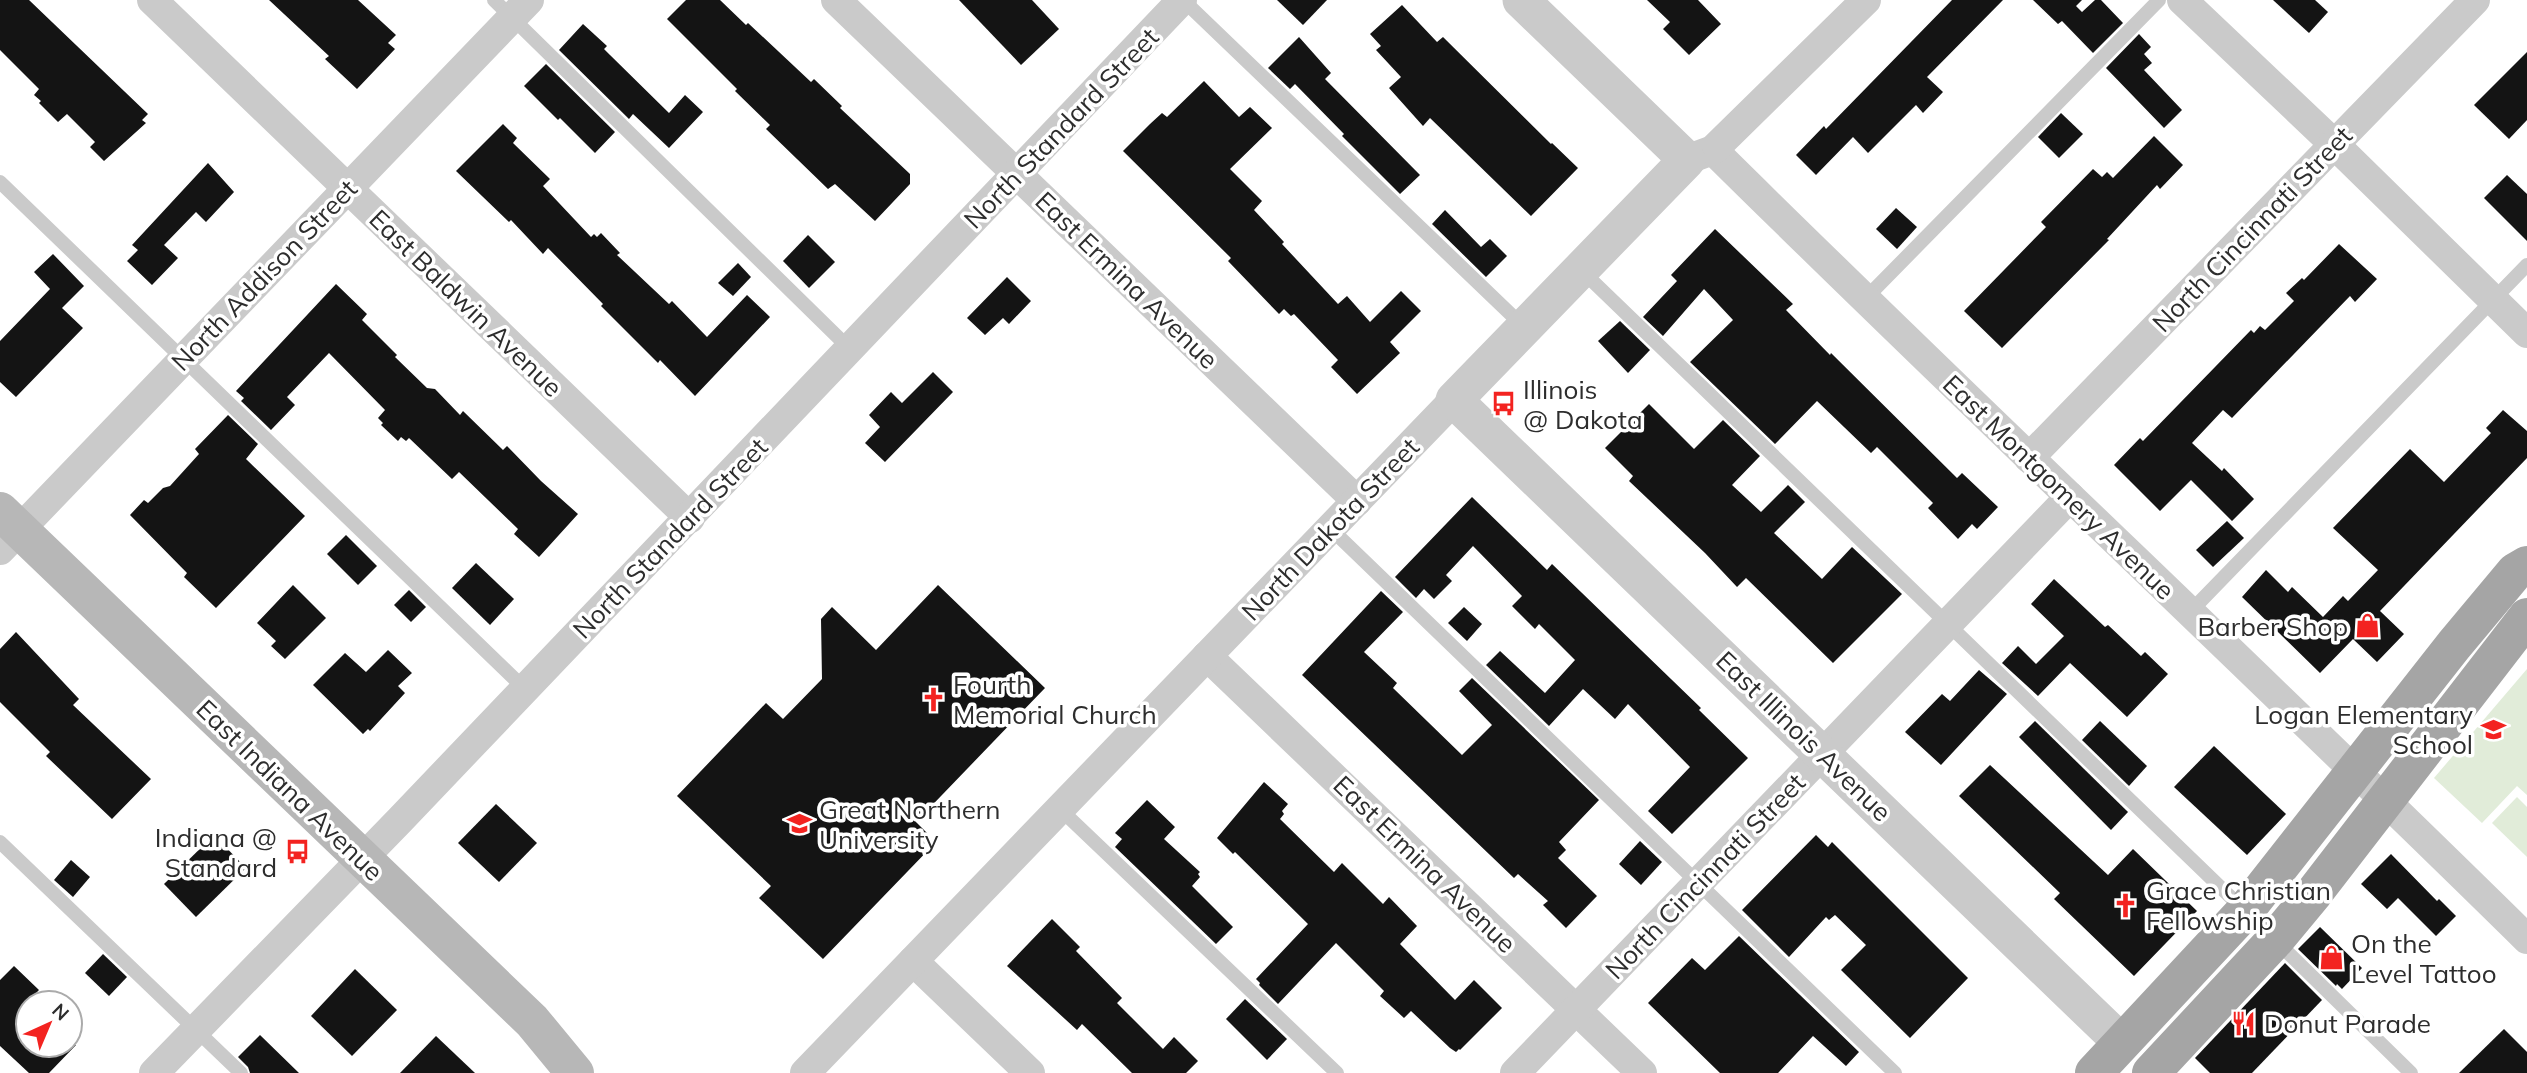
<svg xmlns="http://www.w3.org/2000/svg" width="2527" height="1073" viewBox="0 0 2527 1073" font-family="Mulish,sans-serif">
  <rect width="100%" height="100%" fill="#fff"/>
  <!-- green -->
  <g fill="#e1ecd9">
    <path d="M2527,669V795L2517,786L2482,823L2434,778Z"/>
    <path d="M2517,797L2527,807V857L2492,823Z"/>
  </g>
  <!-- building -->
  <g fill="#141414">
    <path d="M0,0H29L148,114L142,120L146,123L104,161L90,147L95,142L67,114L58,122L39,103L41,101L34,95L39,89L0,50Z"/>
    <path d="M269,0H358L396,35L388,43L395,49L357,89L325,59L329,56Z"/>
    <path d="M686,0H720L746,25L748,23L811,82L814,79L842,106L840,108L910,174V184L875,221L835,184L828,189L766,129L770,125L735,91L737,89L667,19Z"/>
    <path d="M959,0H1032L1059,29L1021,65Z"/>
    <path d="M1277,0H1327L1303,25Z"/>
    <path d="M1647,0H1698L1721,24L1689,55L1663,29L1670,22Z"/>
    <path d="M1952,0H2003L1927,77L1943,92L1923,113L1916,105L1868,153L1853,137L1816,175L1796,155L1824,126L1826,129Z"/>
    <path d="M2033,0H2082L2076,6L2082,12L2095,0H2101L2123,23L2093,53L2062,21L2058,24Z"/>
    <path d="M2273,0H2315L2328,12L2309,33Z"/>
    <path d="M1402,5L1437,42L1443,37L1551,144L1552,143L1578,168L1531,216L1430,118L1423,126L1389,88L1401,77L1376,50L1381,46L1370,34Z"/>
    <path d="M583,24L607,46L604,49L610,55L669,113L685,95L703,112L669,148L633,114L629,119L559,50Z"/>
    <path d="M2139,34L2151,47L2144,54L2152,63L2144,70L2182,110L2164,128L2106,68Z"/>
    <path d="M1299,37L1331,73L1325,79L1420,175L1400,194L1342,136L1344,134L1295,84L1290,89L1268,68Z"/>
    <path d="M2527,52V120L2509,139L2474,105Z"/>
    <path d="M546,64L615,132L595,153L560,118L558,120L524,86Z"/>
    <path d="M1204,81L1239,117L1250,107L1272,128L1230,169L1262,201L1254,210L1284,242L1282,244L1338,304L1347,296L1370,322L1401,291L1421,311L1390,342L1400,353L1357,394L1331,367L1338,360L1294,314L1291,316L1284,309L1279,314L1228,261L1231,258L1123,151L1150,124L1162,113L1167,117Z"/>
    <path d="M2061,113L2083,134L2059,158L2038,137Z"/>
    <path d="M503,124L517,138L513,143L550,179L543,186L591,237L594,234L597,237L601,233L620,253L617,255L669,304L672,301L707,337L747,295L770,317L695,396L660,360L658,363L601,306L603,304L548,248L543,254L511,220L509,222L456,171Z"/>
    <path d="M2154,136L2183,165L2160,189L2157,185L2107,239L2109,240L2002,348L1964,311L2046,227L2041,222L2093,169L2102,177L2107,172L2113,178Z"/>
    <path d="M208,163L234,192L206,222L196,212L164,245L178,258L152,285L127,261L138,250L132,245Z"/>
    <path d="M2507,175L2527,194V241L2484,198Z"/>
    <path d="M1896,208L1917,227L1897,249L1876,229Z"/>
    <path d="M1445,210L1481,247L1490,239L1507,256L1486,277L1432,224Z"/>
    <path d="M1715,229L1793,304L1786,310L1830,355L1831,353L1957,478L1962,473L1998,507L1977,529L1972,524L1958,539L1928,508L1933,503L1877,447L1871,453L1817,401L1775,444L1690,362L1733,320L1704,289L1663,336L1643,317L1677,281L1671,275Z"/>
    <path d="M808,235L835,262L809,288L783,261Z"/>
    <path d="M2339,244L2377,279L2355,302L2350,296L2232,418L2223,410L2192,443L2222,471L2224,468L2254,499L2232,521L2191,480L2160,511L2114,465L2140,438L2143,441L2251,330L2254,333L2260,326L2265,330L2294,301L2286,293L2302,278L2304,280Z"/>
    <path d="M53,254L84,286L62,308L83,328L16,397L0,382V341L50,289L34,272Z"/>
    <path d="M738,263L751,277L733,296L718,283Z"/>
    <path d="M1007,277L1031,301L1009,324L1003,318L985,335L967,318Z"/>
    <path d="M336,284L367,314L362,320L397,355L395,357L427,388L435,389L460,415L463,411L503,450L507,446L541,481L578,514L539,557L514,534L518,529L459,472L452,479L409,438L406,441L401,437L398,441L381,425L383,423L378,418L385,410L329,353L287,397L295,405L271,430L241,401L244,398L236,391Z"/>
    <path d="M1620,321L1650,350L1628,373L1598,341Z"/>
    <path d="M933,372L953,392L885,462L865,443L880,427L869,415L891,392L902,403Z"/>
    <path d="M1649,404L1694,449L1723,420L1760,456L1732,485L1761,512L1788,485L1805,502L1774,533L1822,579L1852,547L1902,594L1833,663L1746,578L1737,587L1705,553L1629,481L1633,476L1605,448Z"/>
    <path d="M2503,410L2527,431V458L2380,611L2404,634L2377,662L2353,639L2320,673L2242,597L2266,570L2288,592L2292,587L2323,617L2343,596L2348,601L2378,570L2333,528L2410,449L2444,482L2491,433L2486,428Z"/>
    <path d="M228,415L258,444L246,459L305,516L216,608L184,577L187,573L130,515L144,500L148,503L163,488L170,486L199,454L195,449Z"/>
    <path d="M1472,497L1547,570L1552,564L1701,708L1699,710L1748,758L1672,834L1648,811L1690,767L1628,704L1615,719L1583,689L1549,726L1486,665L1500,651L1545,693L1575,660L1539,624L1535,629L1512,606L1522,596L1473,546L1446,575L1452,581L1434,599L1424,589L1416,598L1395,577Z"/>
    <path d="M2227,521L2244,538L2213,567L2196,550Z"/>
    <path d="M346,535L377,566L358,585L327,554Z"/>
    <path d="M476,563L514,599L490,625L452,588Z"/>
    <path d="M2054,579L2105,627L2108,625L2141,656L2145,652L2168,674L2127,717L2070,663L2038,696L2002,663L2018,646L2036,664L2064,636L2031,604Z"/>
    <path d="M293,585L326,618L285,659L271,646L276,641L257,623Z"/>
    <path d="M938,585L1045,688L916,822L936,842L823,959L759,898L771,886L677,796L766,703L783,719L822,679L821,619L832,607L876,650Z"/>
    <path d="M409,590L426,607L411,622L394,605Z"/>
    <path d="M1381,591L1403,612L1364,652L1397,683L1393,688L1462,755L1492,725L1459,691L1472,678L1599,800L1559,842L1566,850L1558,858L1597,896L1566,928L1543,905L1548,901L1518,874L1514,878L1302,675Z"/>
    <path d="M1464,607L1482,624L1467,641L1448,623Z"/>
    <path d="M16,632L79,699L73,705L151,779L112,819L46,756L50,752L0,702V649Z"/>
    <path d="M388,650L412,673L398,686L405,693L370,731L368,729L363,734L313,685L345,653L366,672Z"/>
    <path d="M1979,670L2007,694L1941,765L1905,732L1942,694L1950,701Z"/>
    <path d="M2035,721L2128,812L2111,830L2019,737Z"/>
    <path d="M2100,721L2147,766L2129,786L2082,740Z"/>
    <path d="M2214,746L2286,814L2247,855L2174,787Z"/>
    <path d="M1990,765L2108,875L2133,849L2197,911L2134,976L2054,899L2060,893L1959,796Z"/>
    <path d="M1264,782L1288,804L1282,811L1284,814L1280,819L1334,872L1342,863L1383,904L1389,897L1417,926L1400,944L1455,1000L1474,980L1502,1008L1460,1050L1459,1049L1456,1052L1450,1048L1411,1011L1404,1018L1380,996L1384,991L1336,943L1278,1004L1259,985L1260,983L1256,979L1308,924L1235,852L1233,854L1217,838Z"/>
    <path d="M1147,800L1175,827L1164,839L1200,872L1198,874L1200,877L1192,886L1233,927L1216,944L1115,847L1122,839L1115,833Z"/>
    <path d="M496,804L537,843L499,882L458,843Z"/>
    <path d="M214,835L246,868L196,917L164,884Z"/>
    <path d="M1816,835L1828,847L1832,842L1968,978L1910,1038L1841,970L1866,945L1835,915L1829,920L1826,917L1789,957L1742,910Z"/>
    <path d="M1640,841L1662,862L1641,885L1619,864Z"/>
    <path d="M2391,854L2437,901L2439,899L2456,916L2436,936L2398,898L2387,909L2361,884Z"/>
    <path d="M71,860L90,877L73,897L54,880Z"/>
    <path d="M1052,919L1080,947L1076,951L1122,998L1117,1003L1163,1049L1174,1037L1198,1061L1186,1073H1132L1082,1024L1077,1030L1007,966Z"/>
    <path d="M2320,927L2362,968L2342,989L2337,984L2336,986L2298,949Z"/>
    <path d="M1739,936L1859,1052L1846,1066L1813,1036L1778,1073H1720L1648,1003L1692,958L1705,970Z"/>
    <path d="M103,954L127,977L109,996L85,973Z"/>
    <path d="M2285,963L2322,1000L2252,1073H2210L2195,1058Z"/>
    <path d="M14,966L39,990L28,1001V1045H76L49,1073H29L0,1046V980Z"/>
    <path d="M355,969L397,1010L352,1056L311,1016Z"/>
    <path d="M1245,999L1287,1039L1267,1060L1226,1019Z"/>
    <path d="M2504,1029L2527,1052V1073H2459Z"/>
    <path d="M260,1035L299,1073H250L248,1067L238,1057Z"/>
    <path d="M436,1036L475,1073H400Z"/>
  </g>
  <g fill="none" stroke-linecap="round" stroke-linejoin="round">
    <!-- service -->
    <g stroke="#cacaca" stroke-width="14">
      <path d="M494,0L851,350"/>
      <path d="M1183,0L1523,326"/>
      <path d="M0,182L525,689"/>
      <path d="M1581,270L2244,910"/>
      <path d="M1865,299L2159,0"/>
      <path d="M1330,528L1895,1073"/>
      <path d="M2189,613L2527,265"/>
      <path d="M1060,809L1337,1073"/>
      <path d="M0,842L241,1073"/>
      <path d="M2276,941L2411,1073"/>
    </g>
    <!-- minor -->
    <g stroke="#cacaca" stroke-width="30">
      <path d="M152,0L690,518"/>
      <path d="M836,0L1357,501"/>
      <path d="M2182,0L2334,144L2527,333"/>
      <path d="M1713,150C1982,416 2258,674 2527,939"/>
      <path d="M1694,157L1713,150L1866,0"/>
      <path d="M2029,458L2475,0"/>
      <path d="M0,550L529,0"/>
      <path d="M1207,656L1642,1073"/>
      <path d="M913,961L1030,1073"/>
      <path d="M154,1073L400,820L1182,0"/>
      <path d="M805,1073L1454,400"/>
      <path d="M1515,1073L2070,497"/>
    </g>
    <!-- tertiary -->
    <path stroke="#cacaca" stroke-width="37" d="M1521,0L1687,160L1454,400L2122,1043"/>
    <!-- secondary -->
    <path stroke="#b7b7b7" stroke-width="38" d="M0,511L532,1021L575,1073"/>
    <!-- primary -->
    <g stroke="#a5a5a5" stroke-width="38">
      <path d="M2094,1073L2245,911L2454,645L2515,572L2527,565"/>
      <path d="M2151,1073L2275,940L2314,893L2527,617"/>
    </g>
  </g>
  <!-- icons -->
  <defs>
    <symbol id="bus-bare" viewBox="-9 -9 18 18"><path d="M-5-6H5V4H4V6H2V4H-2V6H-4V4H-5ZM-3.5-4V0h7V-4ZM-3.5 1.2v1.5H-2V1.2ZM2 1.2v1.5H3.5V1.2Z" fill="#f32320" stroke="#fff" stroke-width="2.5" paint-order="stroke"/></symbol>
    <symbol id="shop-bare" viewBox="-9 -9 18 18"><path d="M-5-2.5h2.3a2.7 3.5 0 0 1 5.4 0H5L5.5 6h-11ZM-1.5-2.5h3a1.5 2.3 0 0 0-3 0Z" fill="#f32320" stroke="#fff" stroke-width="2.5" paint-order="stroke"/></symbol>
    <symbol id="church-bare" viewBox="-9 -9 18 18"><path d="M-1.2-6h2.4v3.5h3.3v2.4h-3.3V6h-2.4V-.1h-3.3v-2.4h3.3Z" fill="#f32320" stroke="#fff" stroke-width="2.5" paint-order="stroke"/></symbol>
    <symbol id="school-bare" viewBox="-9 -9 18 18"><path d="M0-5L7-2L0 1L-7-2ZM-4 1L0 2.5L4 1V4Q0 6-4 4Z" fill="#f32320" stroke="#fff" stroke-width="2.5" paint-order="stroke"/></symbol>
    <symbol id="university-bare" viewBox="-9 -9 18 18"><path d="M0-5L7-2L0 1L-7-2ZM-4 1L0 2.5L4 1V4Q0 6-4 4Z" fill="#f32320" stroke="#fff" stroke-width="2.5" paint-order="stroke"/></symbol>
    <symbol id="restaurant-bare" viewBox="-9 -9 18 18"><path d="M-5-6h1v4h1v-4h1v4h1v-4h1v5L-1.5 .5V6h-2V.5L-5-1ZM5-6V6H3V1.5H1.5Q1.5-4 5-6Z" fill="#f32320" stroke="#fff" stroke-width="2.5" paint-order="stroke"/></symbol>
  </defs>
  <g fill-rule="evenodd">
    <use href="#bus-bare" x="1486" y="386" width="35" height="35"/>
    <use href="#shop-bare" x="2350" y="608" width="35" height="35"/>
    <use href="#church-bare" x="916" y="682" width="35" height="35"/>
    <use href="#school-bare" x="2476" y="712" width="35" height="35"/>
    <use href="#university-bare" x="782" y="806" width="35" height="35"/>
    <use href="#bus-bare" x="280" y="834" width="35" height="35"/>
    <use href="#church-bare" x="2108" y="888" width="35" height="35"/>
    <use href="#shop-bare" x="2314" y="940" width="35" height="35"/>
    <use href="#restaurant-bare" x="2226" y="1006" width="35" height="35"/>
  </g>
  <g text-anchor="middle" dominant-baseline="central" stroke-width="7" stroke-linejoin="round" paint-order="stroke">
    <!-- street labels -->
    <g font-size="26" fill="#2d2d2d" stroke="#fff">
      <text transform="translate(1061 128) rotate(-46)">North Standard Street</text>
      <text transform="translate(2252 229) rotate(-46)">North Cincinnati Street</text>
      <text transform="translate(264 275) rotate(-46)">North Addison Street</text>
      <text transform="translate(1127 280) rotate(44)">East Ermina Avenue</text>
      <text transform="translate(466 303) rotate(44)">East Baldwin Avenue</text>
      <text transform="translate(2059 487) rotate(44)">East Montgomery Avenue</text>
      <text transform="translate(1330 529) rotate(-46)">North Dakota Street</text>
      <text transform="translate(670 538) rotate(-46)">North Standard Street</text>
      <text transform="translate(1804 736) rotate(44)">East Illinois Avenue</text>
      <text transform="translate(290 790) rotate(44)">East Indiana Avenue</text>
      <text transform="translate(1425 864) rotate(44)">East Ermina Avenue</text>
      <text transform="translate(1705 876) rotate(-46)">North Cincinnati Street</text>
    </g>
    <!-- poi labels -->
    <g font-size="26" fill="#2d2d2d" stroke="#fff" text-anchor="start">
      <text x="1523" y="389">Illinois<tspan x="1523" dy="30">@ Dakota</tspan></text>
      <text x="2348" y="626" text-anchor="end">Barber Shop</text>
      <text x="953" y="684">Fourth<tspan x="953" dy="30">Memorial Church</tspan></text>
      <text x="2473" y="714" text-anchor="end">Logan Elementary<tspan x="2473" dy="30">School</tspan></text>
      <text x="819" y="809">Great Northern<tspan x="819" dy="30">University</tspan></text>
      <text x="277" y="837" text-anchor="end">Indiana @<tspan x="277" dy="30">Standard</tspan></text>
      <text x="2146" y="890">Grace Christian<tspan x="2146" dy="30">Fellowship</tspan></text>
      <text x="2351" y="943">On the<tspan x="2351" dy="30">Level Tattoo</tspan></text>
      <text x="2264" y="1023">Donut Parade</text>
    </g>
  </g>
  <!-- north arrow -->
  <g transform="translate(49 1024) rotate(44)"><circle r="33" fill="#ffffff" stroke="#ababab" stroke-width="2"/>
  <path d="M0-5L12 26L0 18L-12 26Z" fill="#f32320"/>
  <text y="-10" font-size="19" font-weight="bold" text-anchor="middle" fill="#2d2d2d">N</text>
  </g>
</svg>
